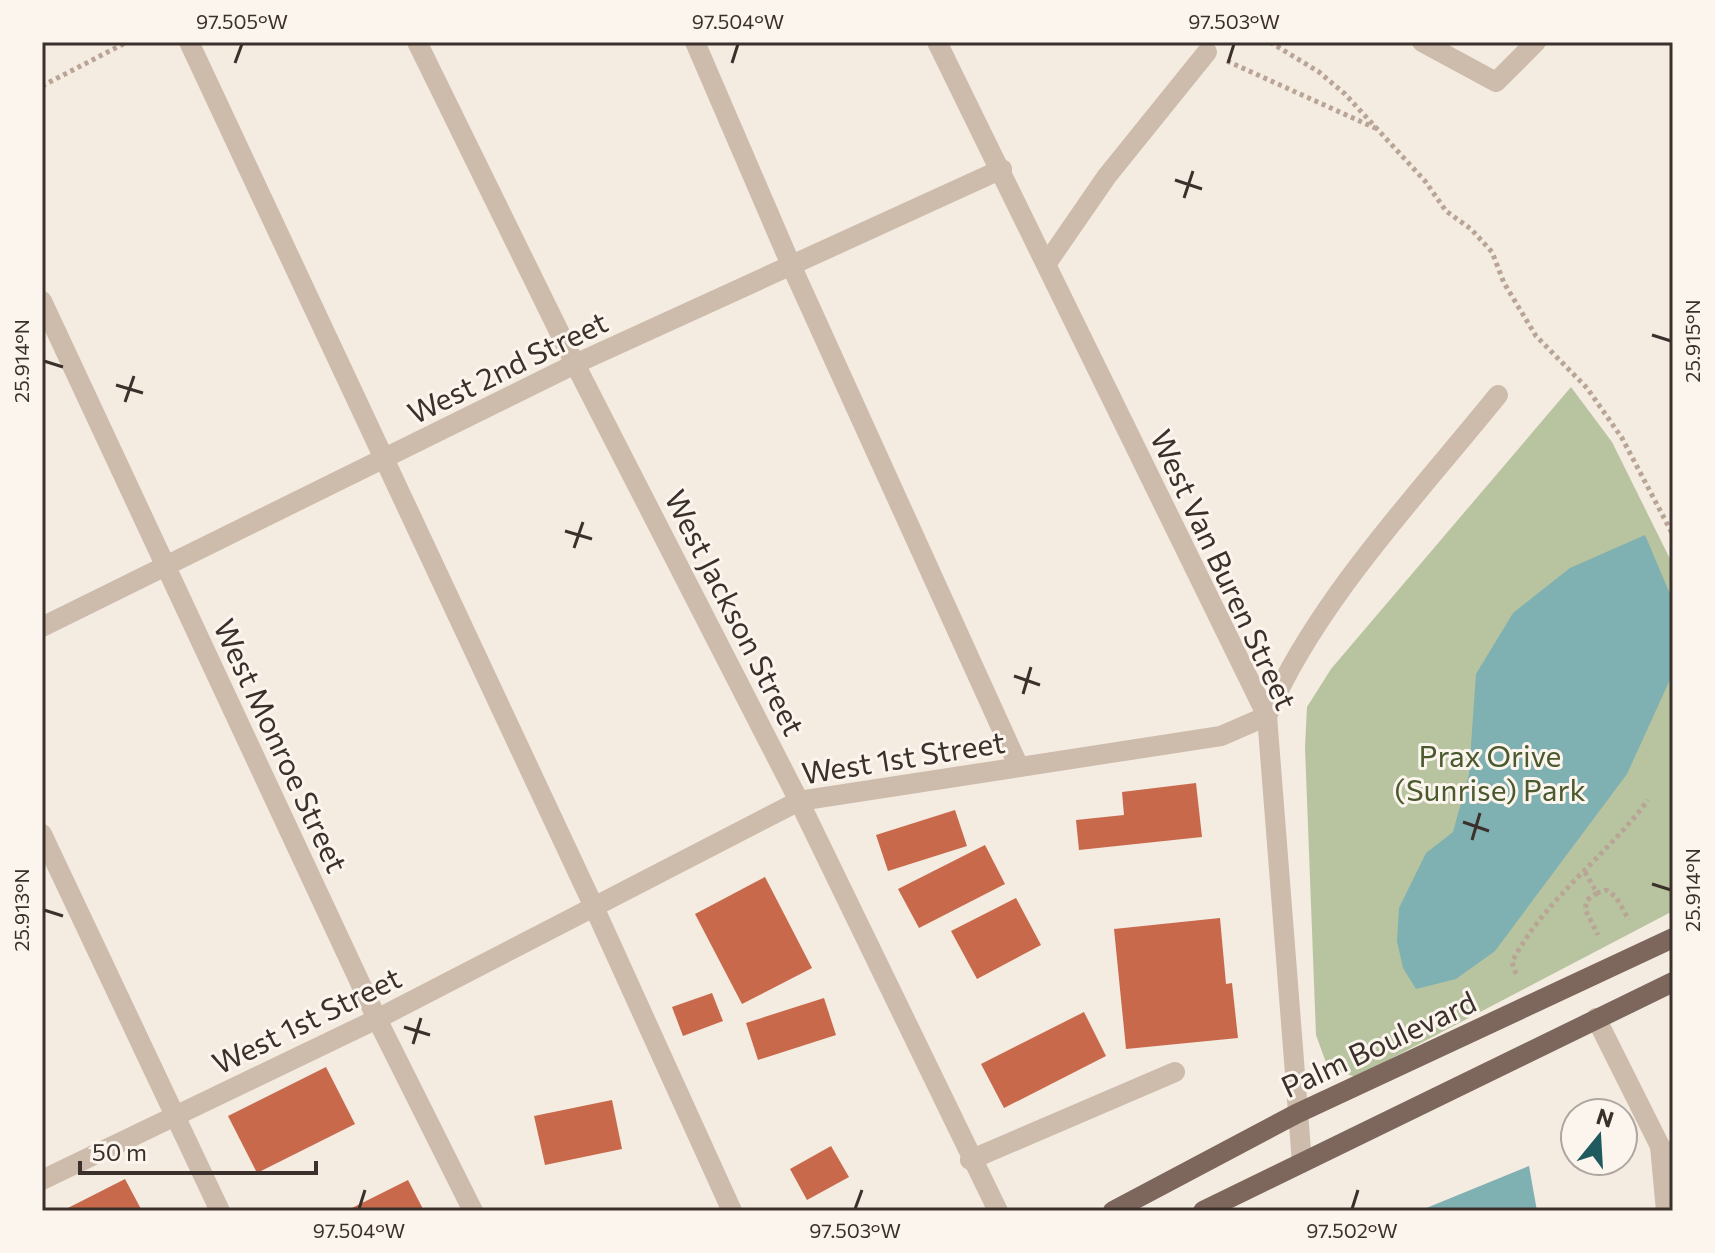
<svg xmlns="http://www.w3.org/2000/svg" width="1715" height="1253" viewBox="0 0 1715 1253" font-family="Commissioner,sans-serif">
  <rect width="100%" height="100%" fill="#f4ebe1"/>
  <!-- green -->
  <path fill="#b8c4a0" d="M1571,387L1612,442L1673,565V911L1356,1077L1328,1068L1316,1035L1305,747L1307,707L1331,669Z"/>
  <!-- water -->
  <g fill="#7fb0b2">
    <path d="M1645,535L1673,601V673L1627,774L1495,951L1456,979L1416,989L1403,968L1397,941L1399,908L1426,853L1453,832L1469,774L1476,674L1513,613L1570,568Z"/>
    <path d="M1529,1166L1537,1211H1419Z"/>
  </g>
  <!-- building -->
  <g fill="#c8694b">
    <path d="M1196,783L1202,837L1079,850L1076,820L1124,815L1122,792Z"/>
    <path d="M955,810L967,846L888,871L876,835Z"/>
    <path d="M985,845L1005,884L919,928L898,889Z"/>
    <path d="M765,877L812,968L742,1004L695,914Z"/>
    <path d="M1016,898L1041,945L977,979L951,931Z"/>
    <path d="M1220,918L1226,984L1232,983L1238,1038L1126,1049L1114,929Z"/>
    <path d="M712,993L723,1021L683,1036L672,1007Z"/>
    <path d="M824,998L836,1035L758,1060L746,1023Z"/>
    <path d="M1084,1012L1106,1056L1004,1108L981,1064Z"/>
    <path d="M326,1067L355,1124L257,1173L228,1116Z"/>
    <path d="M612,1100L622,1149L545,1165L534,1116Z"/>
    <path d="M831,1146L849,1177L807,1200L790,1169Z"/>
    <path d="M125,1179L142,1211H62Z"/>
    <path d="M408,1180L424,1211H346Z"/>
  </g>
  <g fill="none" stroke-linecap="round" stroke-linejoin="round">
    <!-- path -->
    <g stroke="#b9a596" stroke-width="5" stroke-dasharray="4 4" stroke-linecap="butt">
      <path d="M1270,42L1319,72L1345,94L1425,181L1446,211L1471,229L1492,252L1504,283L1536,336L1587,388L1622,438L1673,535"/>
      <path d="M1227,61L1375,128"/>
      <path d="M42,86L127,42"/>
      <path d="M1585,872L1597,893L1606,890L1616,897L1629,920"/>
      <path d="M1597,893L1587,900L1585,909L1598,935"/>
      <path d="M1516,974L1512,962C1544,899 1607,856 1648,800"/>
    </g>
    <!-- minor -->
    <g stroke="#cdbbac" stroke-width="20">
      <path d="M189,42L594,907L732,1211"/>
      <path d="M417,42L575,364L799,801L998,1211"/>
      <path d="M695,42L791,265L1019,767"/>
      <path d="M937,42L1267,716L1302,1163"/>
      <path d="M1422,42L1496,82L1536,42"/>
      <path d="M1047,263L1107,176L1207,52"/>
      <path d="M42,301L377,1019L473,1211"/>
      <path d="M42,627L575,364L1002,169"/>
      <path d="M42,834L220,1211"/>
      <path d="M1596,1018L1660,1146L1673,1159"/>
      <path d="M1660,1146L1666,1211"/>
      <path d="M970,1160L1175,1072"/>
      <path d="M42,1180L377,1019L799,801L1221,736L1267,716C1316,601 1419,493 1498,395"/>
    </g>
    <!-- major -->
    <g stroke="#7d675c" stroke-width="20">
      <path d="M1113,1211L1296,1114L1673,938"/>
      <path d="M1203,1211L1673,982"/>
    </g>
  </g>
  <!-- ticks -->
  <path fill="none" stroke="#3b302b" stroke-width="3" d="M235,63L242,44M732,63L738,44M1228,63L1234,44M1175,180L1202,189M1184,198L1193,171M1652,335L1671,341M44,361L63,367M116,385L143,393M125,402L134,376M565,531L592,539M574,548L583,522M1014,676L1040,685M1023,694L1031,667M1463,822L1489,831M1472,840L1480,813M1652,884L1671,890M44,910L63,916M404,1027L430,1035M413,1044L421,1018M359,1209L365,1190M855,1209L862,1190M1352,1209L1358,1190"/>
  <g text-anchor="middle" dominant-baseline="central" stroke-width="6" stroke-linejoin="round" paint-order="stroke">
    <!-- street labels -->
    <g font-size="30" fill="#3b302b" stroke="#fbf5ee">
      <text transform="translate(507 366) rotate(-26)">West 2nd Street</text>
      <text transform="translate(1225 569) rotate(65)">West Van Buren Street</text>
      <text transform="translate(736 612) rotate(63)">West Jackson Street</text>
      <text transform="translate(282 745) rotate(65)">West Monroe Street</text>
      <text transform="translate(903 756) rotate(-9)">West 1st Street</text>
      <text transform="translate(306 1019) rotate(-26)">West 1st Street</text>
      <text transform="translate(1378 1043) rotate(-25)">Palm Boulevard</text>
    </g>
    <!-- park labels -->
    <g font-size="30" fill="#4a5a2e" stroke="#fbf5ee">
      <text x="1490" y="754">Prax Orive<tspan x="1490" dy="34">(Sunrise) Park</tspan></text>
    </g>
  </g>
  <!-- border -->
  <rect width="1715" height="1253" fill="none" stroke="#fbf5ee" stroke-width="88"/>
  <!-- north arrow -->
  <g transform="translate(1599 1137) rotate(18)"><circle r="38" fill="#fbf5ee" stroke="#aea6a0" stroke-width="2"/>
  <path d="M0-6L14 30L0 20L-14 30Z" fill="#1f5a5e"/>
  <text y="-12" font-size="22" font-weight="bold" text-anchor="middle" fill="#3b302b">N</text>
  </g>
  <!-- scale -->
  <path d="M80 1161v12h236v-12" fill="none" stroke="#3b302b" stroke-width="4"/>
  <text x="92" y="1161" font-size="24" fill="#3b302b" stroke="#fbf5ee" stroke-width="6" paint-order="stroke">50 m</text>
  <rect x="44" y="44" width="1627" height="1165" fill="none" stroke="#3b302b" stroke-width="3"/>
  <g font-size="20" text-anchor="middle" fill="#3b302b">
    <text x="242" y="29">97.505°W</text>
    <text x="738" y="29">97.504°W</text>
    <text x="1234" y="29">97.503°W</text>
    <text transform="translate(1693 341) rotate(-90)" y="7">25.915°N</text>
    <text transform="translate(22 361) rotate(-90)" y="7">25.914°N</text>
    <text transform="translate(1693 890) rotate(-90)" y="7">25.914°N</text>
    <text transform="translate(22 910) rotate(-90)" y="7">25.913°N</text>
    <text x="359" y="1238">97.504°W</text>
    <text x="855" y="1238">97.503°W</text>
    <text x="1352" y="1238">97.502°W</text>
  </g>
</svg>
